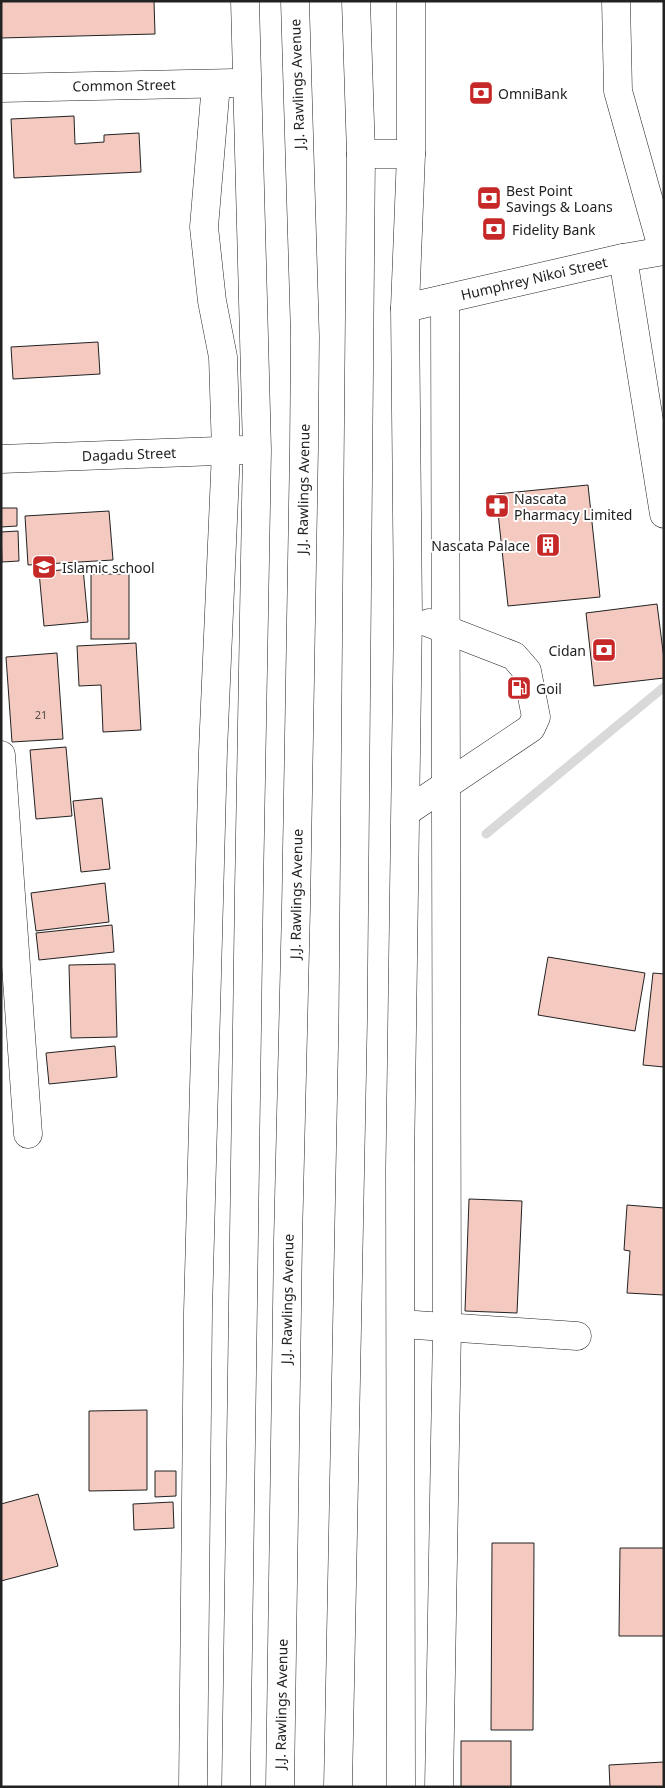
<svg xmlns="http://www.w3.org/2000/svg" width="665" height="1788" viewBox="0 0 665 1788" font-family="'Noto Sans',sans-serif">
  <rect width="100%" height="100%" fill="#fff"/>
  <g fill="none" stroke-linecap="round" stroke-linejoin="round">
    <!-- stream -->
    <path stroke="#d9d9d9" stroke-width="9" d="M486,834L664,687"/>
  </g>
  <!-- building -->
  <g fill="#f3c9c0" stroke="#222">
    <path d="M1,1H154L155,34L1,38Z"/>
    <path d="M74,116L75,144L104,142V135L139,133L141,172L14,178L11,119Z"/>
    <path d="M98,342L100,374L13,379L11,347Z"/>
    <path d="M588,485L600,597L508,606L496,494Z"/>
    <path d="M1,508H17V526L1,527Z"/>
    <path d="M109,511L113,560L28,565L25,516Z"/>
    <path d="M18,531L19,561L2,562L1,532Z"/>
    <path d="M83,568L88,622L44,626L39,572Z"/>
    <rect x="91" y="574" width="38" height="65"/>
    <path d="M657,604L664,659V678L594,686L586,613Z"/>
    <path d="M136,643L141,730L103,732L101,685L79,686L77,646Z"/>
    <path d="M57,653L63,739L12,742L6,657Z"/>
    <path d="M66,747L72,816L36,819L30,750Z"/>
    <path d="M102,798L110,869L81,872L73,801Z"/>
    <path d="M105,883L109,922L36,931L31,893Z"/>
    <path d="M112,925L114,952L39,960L36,933Z"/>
    <path d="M548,957L645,973L635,1031L538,1015Z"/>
    <path d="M115,964L117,1037L71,1038L69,965Z"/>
    <path d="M653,973L664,974V1067L643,1065Z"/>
    <path d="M115,1046L117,1077L49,1084L46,1053Z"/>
    <path d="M469,1199L522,1201L517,1313L465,1311Z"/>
    <path d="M627,1205L664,1208V1295L627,1293L630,1251L624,1250Z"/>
    <path d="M147,1410V1490L89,1491V1411Z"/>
    <path d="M155,1471H176V1496L155,1497Z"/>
    <path d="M38,1494L58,1566L1,1581V1504Z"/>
    <path d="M173,1502L174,1528L134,1530L133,1504Z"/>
    <path d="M492,1543H534L533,1730H491Z"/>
    <path d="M620,1548H664V1636H619Z"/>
    <rect x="461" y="1741" width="50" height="46"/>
    <path d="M664,1762V1787H610L609,1765Z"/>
  </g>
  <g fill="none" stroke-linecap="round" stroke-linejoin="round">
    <defs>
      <g id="minor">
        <path d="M616,1L618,91L663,251"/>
        <path d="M1,88L235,83"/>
        <path d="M361,154H411"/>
        <path d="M623,258L664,514"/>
        <path d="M405,308L623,258L664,251"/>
        <path d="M1,459L245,450"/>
        <path d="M1,755L28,1134"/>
        <path d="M406,812L531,728L536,717L527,671L514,656L429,623"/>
        <path d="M401,1324L577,1336"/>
        <path d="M193,1787L198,1312L213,751L226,451L223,357L212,301L204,227L216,84"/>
        <path d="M236,1787L249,889L257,450L245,1"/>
        <path d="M401,1787L400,1167L408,615L405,308L411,154V1"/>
        <path d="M439,1787L447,1328L445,299"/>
      </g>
      <g id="highway">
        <path d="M280,1787L288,1240L296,908L304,448L305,336L295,1"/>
        <path d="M338,1787L353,1021L361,154L356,1"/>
      </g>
    </defs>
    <!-- minor casing -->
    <use href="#minor" stroke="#222" stroke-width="29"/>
    <!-- highway casing -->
    <use href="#highway" stroke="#222" stroke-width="29"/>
    <!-- minor -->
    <use href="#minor" stroke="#fff" stroke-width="28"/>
    <!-- highway -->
    <use href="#highway" stroke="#fff" stroke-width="28"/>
  </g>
  <!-- icons -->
  <defs>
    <symbol id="bank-square" viewBox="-11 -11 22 22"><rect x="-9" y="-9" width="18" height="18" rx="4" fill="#c62828" stroke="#fff"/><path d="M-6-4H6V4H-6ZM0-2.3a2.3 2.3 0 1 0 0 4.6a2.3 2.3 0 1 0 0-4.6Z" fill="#fff"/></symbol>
    <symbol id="pharmacy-square" viewBox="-11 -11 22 22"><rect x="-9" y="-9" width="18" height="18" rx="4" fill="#c62828" stroke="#fff"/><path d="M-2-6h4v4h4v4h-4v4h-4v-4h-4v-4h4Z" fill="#fff"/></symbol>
    <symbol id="building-square" viewBox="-11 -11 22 22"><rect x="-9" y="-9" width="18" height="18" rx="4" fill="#c62828" stroke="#fff"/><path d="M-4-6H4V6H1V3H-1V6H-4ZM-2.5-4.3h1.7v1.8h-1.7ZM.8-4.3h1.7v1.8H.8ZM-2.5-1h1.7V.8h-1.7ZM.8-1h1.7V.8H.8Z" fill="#fff"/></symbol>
    <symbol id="school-square" viewBox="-11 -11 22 22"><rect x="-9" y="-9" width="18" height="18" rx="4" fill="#c62828" stroke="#fff"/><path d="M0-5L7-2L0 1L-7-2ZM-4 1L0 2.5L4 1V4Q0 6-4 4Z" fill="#fff"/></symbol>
    <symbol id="fuel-square" viewBox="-11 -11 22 22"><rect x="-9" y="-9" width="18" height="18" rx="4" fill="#c62828" stroke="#fff"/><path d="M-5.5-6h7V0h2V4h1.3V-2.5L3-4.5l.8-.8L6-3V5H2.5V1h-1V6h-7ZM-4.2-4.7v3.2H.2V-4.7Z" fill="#fff"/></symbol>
  </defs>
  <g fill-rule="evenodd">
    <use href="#bank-square" x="467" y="79" width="28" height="28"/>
    <use href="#bank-square" x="475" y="184" width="28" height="28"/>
    <use href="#bank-square" x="480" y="215" width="28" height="28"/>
    <use href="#pharmacy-square" x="483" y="492" width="28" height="28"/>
    <use href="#building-square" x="534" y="531" width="28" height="28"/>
    <use href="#school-square" x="30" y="553" width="28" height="28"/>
    <use href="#bank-square" x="590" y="636" width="28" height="28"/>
    <use href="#fuel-square" x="505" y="674" width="28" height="28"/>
  </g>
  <g text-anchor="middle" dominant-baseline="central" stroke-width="4" stroke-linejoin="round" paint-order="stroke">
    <!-- number labels -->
    <g font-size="11" fill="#564c4a">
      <text x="41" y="714">21</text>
    </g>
    <!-- street labels -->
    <g font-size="14" fill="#222" stroke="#fff">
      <text transform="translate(297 84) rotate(-92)">J.J. Rawlings Avenue</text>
      <text transform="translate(124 85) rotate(-1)">Common Street</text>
      <text transform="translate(534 278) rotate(-13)">Humphrey Nikoi Street</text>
      <text transform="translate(129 454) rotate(-2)">Dagadu Street</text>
      <text transform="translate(303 489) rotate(-89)">J.J. Rawlings Avenue</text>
      <text transform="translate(296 894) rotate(-89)">J.J. Rawlings Avenue</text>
      <text transform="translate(287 1299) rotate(-89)">J.J. Rawlings Avenue</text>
      <text transform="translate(281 1704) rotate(-89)">J.J. Rawlings Avenue</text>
    </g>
    <!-- poi labels -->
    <g font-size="14" fill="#222" stroke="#fff" text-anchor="start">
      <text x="498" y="93">OmniBank</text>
      <text x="506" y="190">Best Point<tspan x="506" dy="16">Savings &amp; Loans</tspan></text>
      <text x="512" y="229">Fidelity Bank</text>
      <text x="514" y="498">Nascata<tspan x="514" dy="16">Pharmacy Limited</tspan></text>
      <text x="530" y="545" text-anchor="end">Nascata Palace</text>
      <text x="62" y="567">Islamic school</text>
      <text x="586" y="650" text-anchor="end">Cidan</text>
      <text x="536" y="688">Goil</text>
    </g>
  </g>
  <!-- border -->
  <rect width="665" height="1788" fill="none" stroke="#222222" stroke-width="5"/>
</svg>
